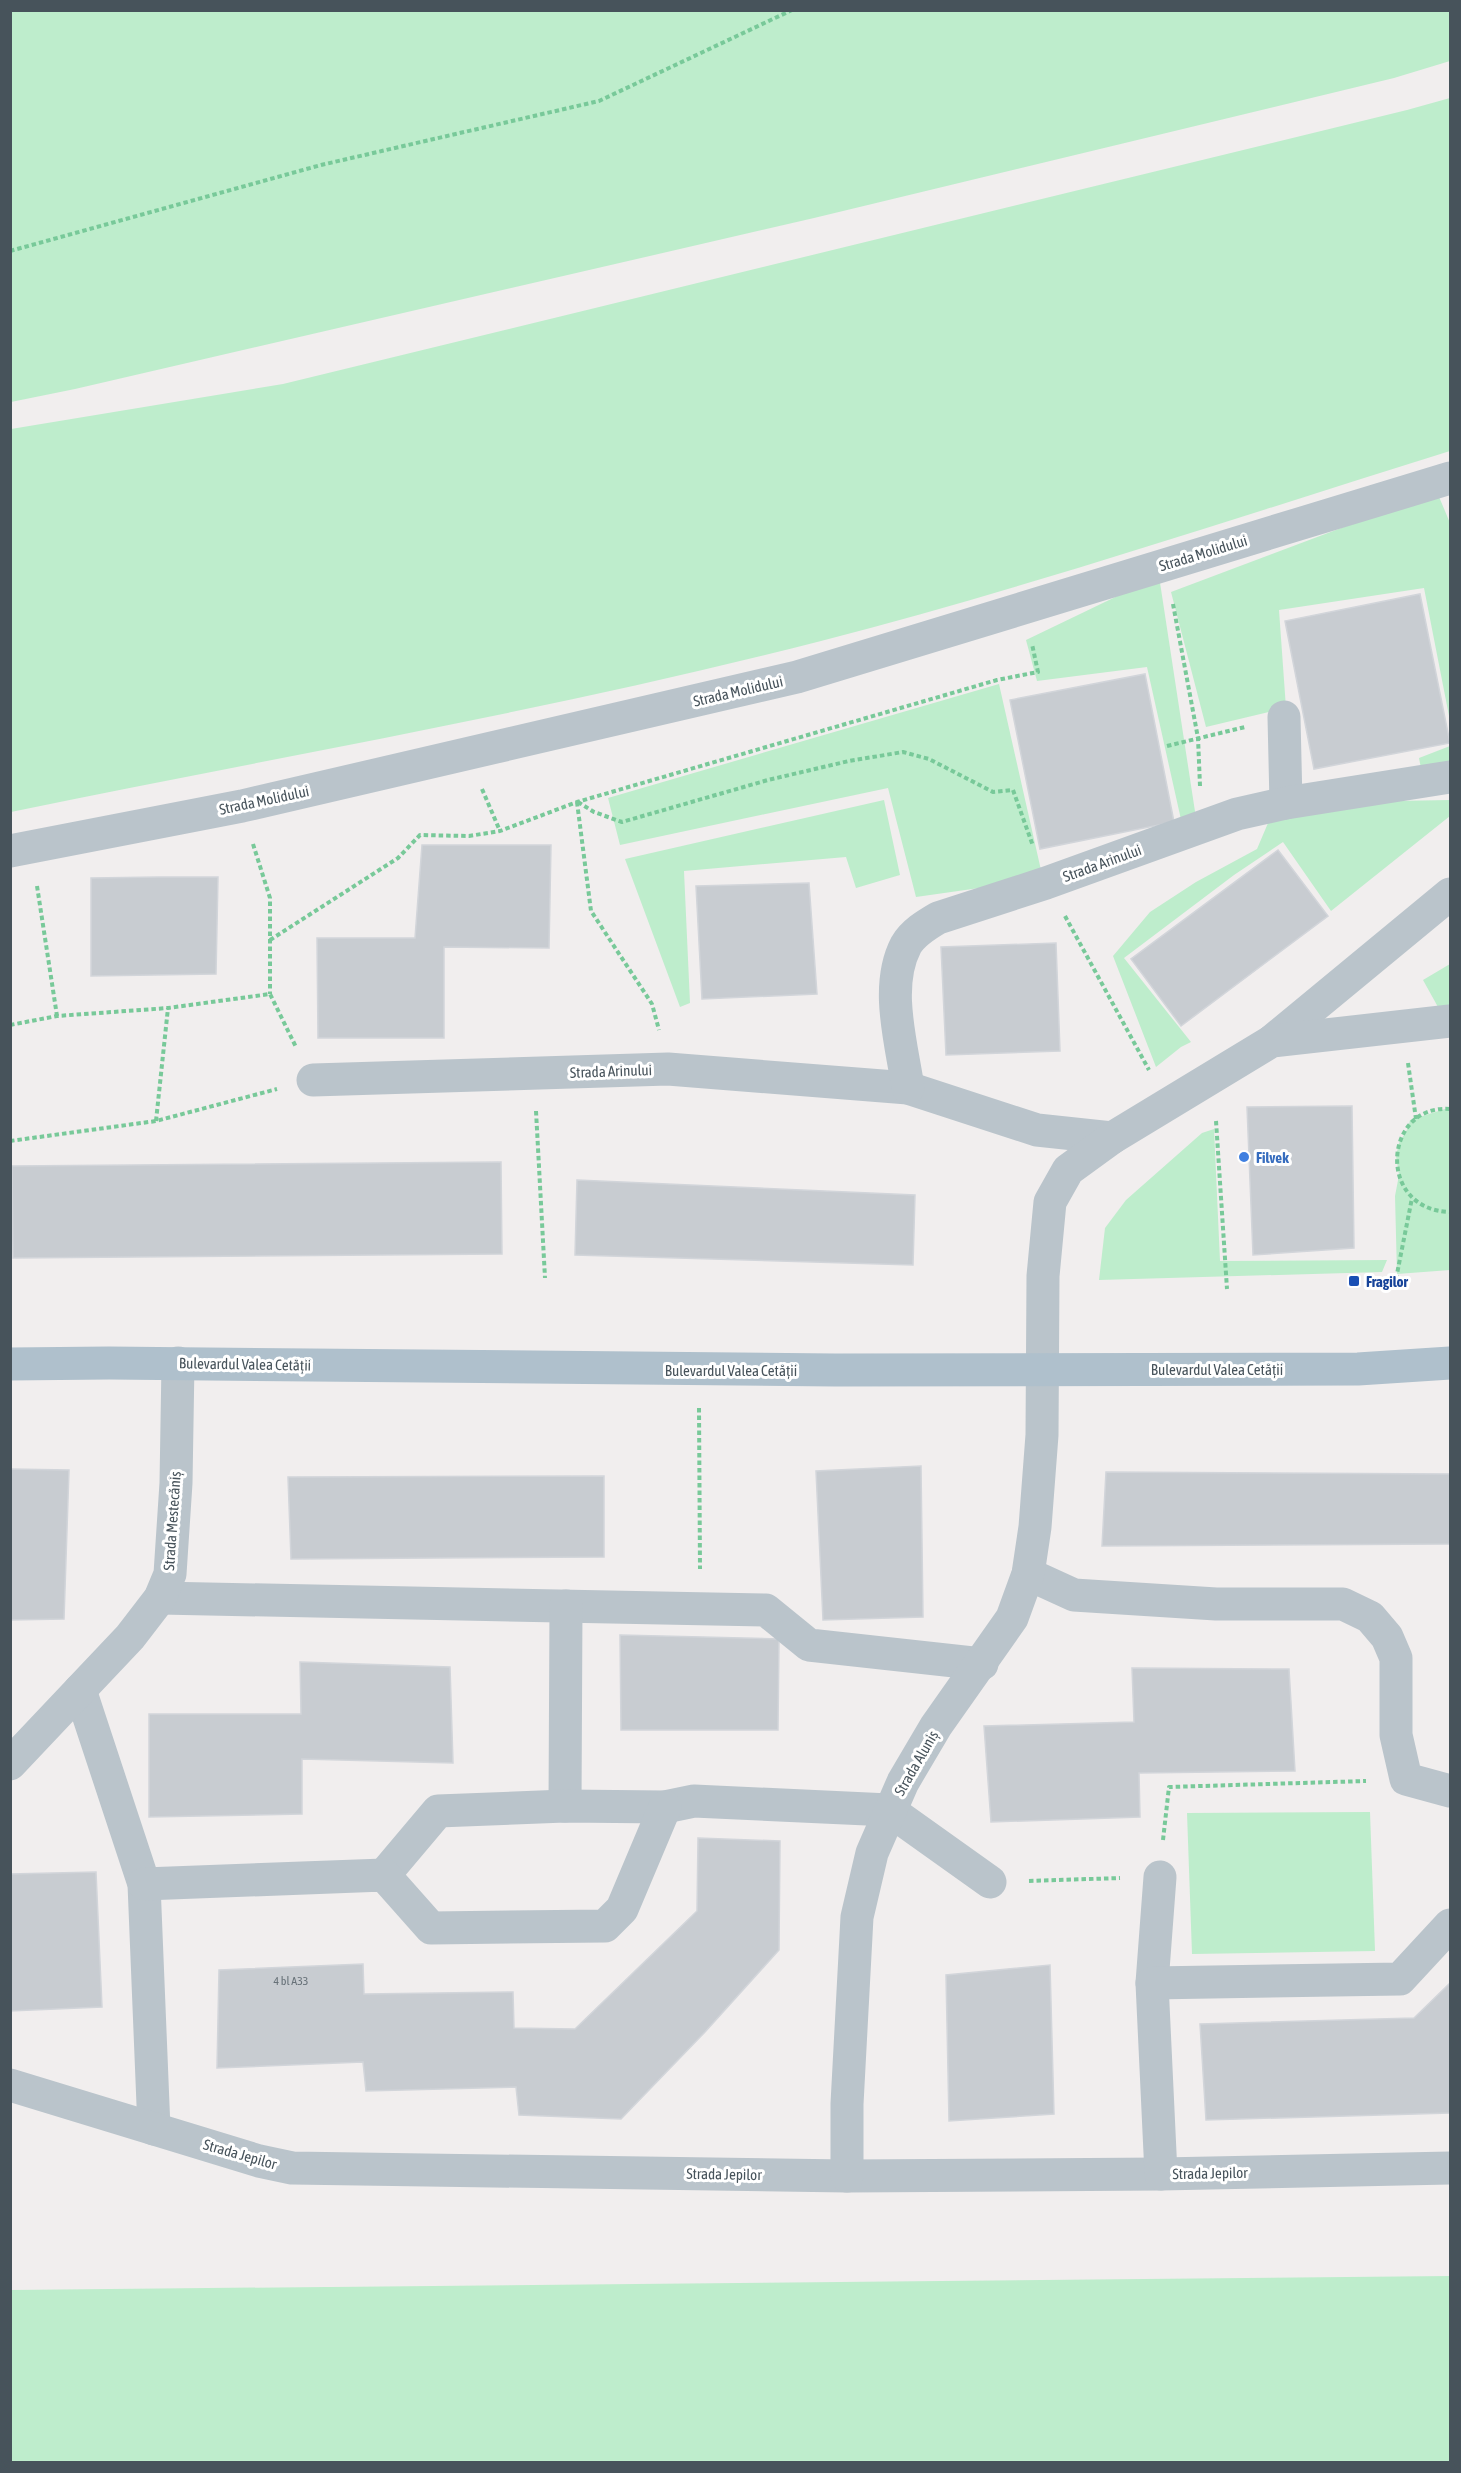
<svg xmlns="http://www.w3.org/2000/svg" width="1461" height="2473" viewBox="0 0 1461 2473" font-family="'Asap Condensed',sans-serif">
  <rect width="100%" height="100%" fill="#f1eeee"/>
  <!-- green -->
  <g fill="#beedcc">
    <path d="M11,10H1450V61L1394,78L814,218L75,389L11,402Z"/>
    <path d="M1450,98V451C1242,516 1033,586 821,641C554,710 281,756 11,812V429L283,384L1407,110Z"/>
    <path d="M1437,492L1450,523V721L1424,588L1279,610L1286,708L1206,727L1171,592Z"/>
    <path d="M1159,576L1196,818L1182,824L1147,667L1037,681L1026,640Z"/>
    <path d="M999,684L1043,879L916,897L888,788L620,845L608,798Z"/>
    <path d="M1450,746V770L1422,774L1419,758Z"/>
    <path d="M884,800L900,875L856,888L846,857L684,871L690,1003L680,1007L625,859Z"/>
    <path d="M1450,800V816L1331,911L1283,842L1234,875L1124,958L1191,1042L1181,1047L1156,1067L1113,956L1150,912L1196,882L1257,849L1271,816L1394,801Z"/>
    <path d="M1450,964V1015L1443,1016L1423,980Z"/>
    <path d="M1445,1109H1450V1270L1397,1274L1395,1196L1399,1175L1396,1156L1399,1143L1408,1128L1410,1120Z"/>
    <path d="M1214,1129L1220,1261L1387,1260L1382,1272L1099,1280L1105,1228L1126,1200L1202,1133Z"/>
    <path d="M1370,1812L1375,1951L1192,1954L1187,1813Z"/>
    <path d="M1450,2276V2462H11V2290Z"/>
  </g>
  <!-- building -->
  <g fill="#c8ccd1" stroke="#d2d5da" stroke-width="1.5">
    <path d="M1420,594L1450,743L1314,769L1285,621Z"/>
    <path d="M1145,674L1174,822L1040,849L1010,700Z"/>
    <path d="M422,845H551L549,948L444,947V1038H318L317,938H415Z"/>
    <path d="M1278,850L1328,916L1181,1026L1131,959Z"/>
    <path d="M159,877H218L216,974L91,976V878Z"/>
    <path d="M809,883L817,994L702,999L696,886Z"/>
    <path d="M1056,943L1060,1051L946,1055L941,947Z"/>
    <path d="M1352,1106L1354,1248L1253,1255L1247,1107Z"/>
    <path d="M501,1162L502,1254L13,1258L12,1166Z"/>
    <path d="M577,1180L915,1195L913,1265L575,1255Z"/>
    <path d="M921,1466L923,1617L823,1620L816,1471Z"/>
    <path d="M10,1469L69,1470L64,1619L10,1620Z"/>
    <path d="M1106,1472L1450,1474V1544L1102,1546Z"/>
    <path d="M604,1476V1557L291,1559L288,1477Z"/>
    <path d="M620,1635L779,1639L778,1730H621Z"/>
    <path d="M300,1662L450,1667L453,1763L302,1759V1814L149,1817V1714H301Z"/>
    <path d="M1132,1668L1289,1669L1295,1771L1139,1773L1140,1817L991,1822L984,1726L1134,1722Z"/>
    <path d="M698,1838L780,1841L779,1950L705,2032L621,2119L519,2115L516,2087L366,2091L363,2062L217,2068L219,1970L363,1964L364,1994L513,1992L514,2028L575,2029L697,1911Z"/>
    <path d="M96,1872L102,2007L10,2011V1874Z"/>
    <path d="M1050,1965L1054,2114L949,2121L946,1975Z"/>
    <path d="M1450,1983V2113L1206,2120L1200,2024L1414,2018Z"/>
  </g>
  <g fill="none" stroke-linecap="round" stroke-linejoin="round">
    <!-- path -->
    <g stroke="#78c999" stroke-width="4" stroke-dasharray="4.5 3" stroke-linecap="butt">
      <path d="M10,251L321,165L599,101L792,10"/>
      <path d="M1173,604L1198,738L1200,786"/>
      <path d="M1167,746L1245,727"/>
      <path d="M482,789L500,831"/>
      <path d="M577,802L591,911L652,1004L659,1030"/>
      <path d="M578,802L594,812L622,822L768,780L849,761L903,752L929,759L993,792L1013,790L1033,846"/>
      <path d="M253,844L270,898V994"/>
      <path d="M37,886L57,1016"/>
      <path d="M1065,916L1149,1070"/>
      <path d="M270,940L398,858L420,835L469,836L500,831L577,802L997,680L1038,672L1032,644"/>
      <path d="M10,1025L57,1016L168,1008L270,994L296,1047"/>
      <path d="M1408,1063L1416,1119"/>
      <path d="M1450,1109C1383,1104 1376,1210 1450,1212"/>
      <path d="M536,1111L545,1278"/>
      <path d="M156,1121L168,1008"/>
      <path d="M1216,1121L1227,1289"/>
      <path d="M10,1141L156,1121L277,1089"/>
      <path d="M1396,1279L1412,1198"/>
      <path d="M699,1408L700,1569"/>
      <path d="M1163,1840L1169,1787L1366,1781"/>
      <path d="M1029,1881L1120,1878"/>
    </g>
    <!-- minor -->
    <g stroke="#bac4cb" stroke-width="33">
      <path d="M1284,717L1286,803"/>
      <path d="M10,851L242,806L797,677L1450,478"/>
      <path d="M1272,1041L1450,894"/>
      <path d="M313,1080L668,1069L908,1088L1037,1130L1112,1138"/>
      <path d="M908,1088C902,1045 884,987 906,945C913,933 926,925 938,918L1046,883L1237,814L1286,803L1450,777"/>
      <path d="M1028,1574L1074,1595L1216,1604H1343L1370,1617L1387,1637L1396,1658V1735L1406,1779L1450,1791"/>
      <path d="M160,1598L766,1610L809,1645L982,1664"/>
      <path d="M80,1690L144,1884L154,2129"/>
      <path d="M10,1764L130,1637L160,1598L170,1574L176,1483L178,1363"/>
      <path d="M565,1806L566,1606"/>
      <path d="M384,1875L438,1811L565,1806L665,1807L694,1801L889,1810L990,1882"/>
      <path d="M144,1884L384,1875L431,1928L605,1926L622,1909L665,1807"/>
      <path d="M1152,1983L1160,1877"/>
      <path d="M10,2085L259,2161L292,2168L847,2176L1161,2174L1450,2168"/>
      <path d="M1161,2174L1152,1983L1400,1979L1450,1925"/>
      <path d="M847,2176V2104L857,1917L872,1853L903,1782L936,1726L1012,1618L1028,1574L1035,1527L1042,1435L1043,1276L1050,1202L1068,1170L1112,1138L1272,1041L1450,1021"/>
    </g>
    <!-- major -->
    <path stroke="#afc0cc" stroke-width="33" d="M10,1364L109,1363L835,1370L1358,1369L1450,1363"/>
  </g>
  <!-- markers -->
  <circle fill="#3f7fe0" stroke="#fff" stroke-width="2" cx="1244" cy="1157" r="6"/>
  <rect fill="#1a4fb4" stroke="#fff" stroke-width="2" x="1348" y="1275" width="12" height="12" rx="3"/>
  <g text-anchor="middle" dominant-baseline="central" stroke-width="6" stroke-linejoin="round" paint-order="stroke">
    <!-- number labels -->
    <g font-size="12" fill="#677178">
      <text x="291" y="1981">4 bl A33</text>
    </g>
    <!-- street labels -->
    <g font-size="15" fill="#47535b" stroke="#fff">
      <text transform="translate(1203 553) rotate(-17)">Strada Molidului</text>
      <text transform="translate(738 691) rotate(-13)">Strada Molidului</text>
      <text transform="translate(264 800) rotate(-12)">Strada Molidului</text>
      <text transform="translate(1102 863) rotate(-20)">Strada Arinului</text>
      <text transform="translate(611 1071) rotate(-2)">Strada Arinului</text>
      <text transform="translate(245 1364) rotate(1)">Bulevardul Valea Cetății</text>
      <text x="1217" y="1369">Bulevardul Valea Cetății</text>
      <text x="731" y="1370">Bulevardul Valea Cetății</text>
      <text transform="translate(172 1521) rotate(-86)">Strada Mestecăniș</text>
      <text transform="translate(916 1763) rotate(-60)">Strada Aluniș</text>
      <text transform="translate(240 2154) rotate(16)">Strada Jepilor</text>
      <text transform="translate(1210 2173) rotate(-1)">Strada Jepilor</text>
      <text transform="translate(724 2174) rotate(1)">Strada Jepilor</text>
    </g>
    <!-- shop labels -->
    <g font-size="15" font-weight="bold" fill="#366cbe" stroke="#fff" text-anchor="start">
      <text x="1256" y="1157">Filvek</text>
    </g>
    <!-- transit labels -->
    <g font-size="15" font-weight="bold" fill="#164399" stroke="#fff" text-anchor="start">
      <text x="1366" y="1281">Fragilor</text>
    </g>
  </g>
  <!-- border -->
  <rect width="1461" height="2473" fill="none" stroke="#47535b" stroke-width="24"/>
</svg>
